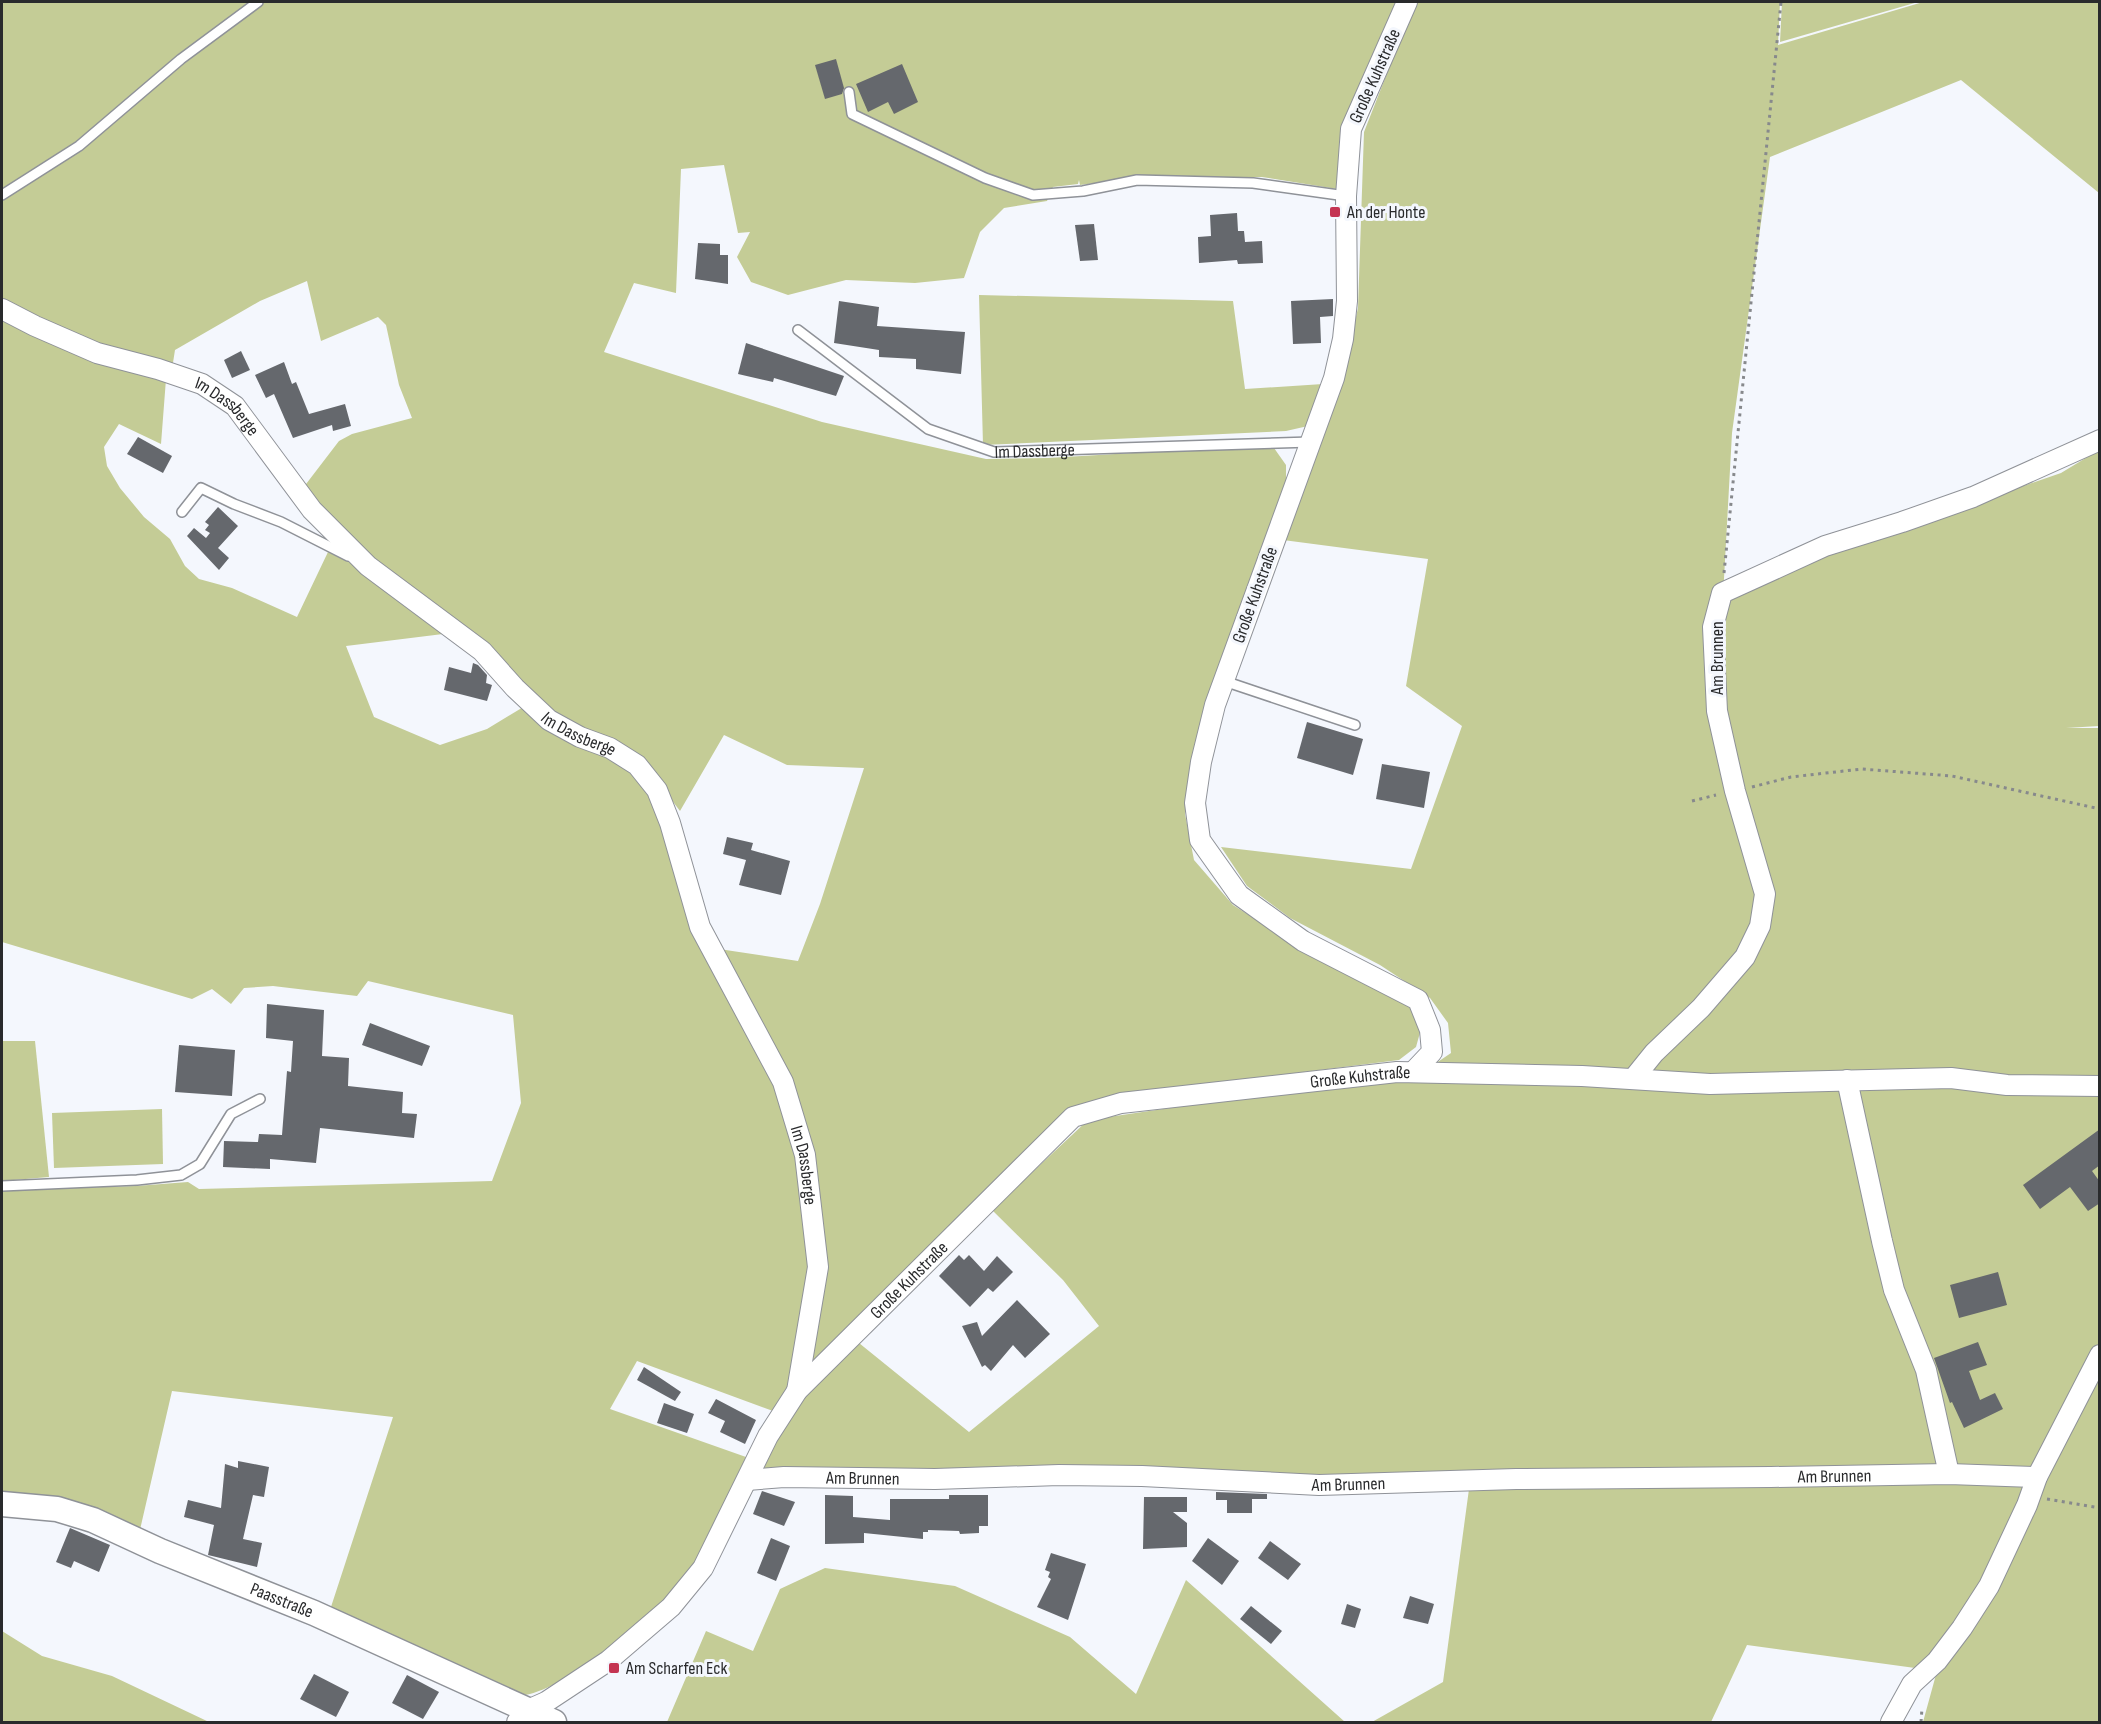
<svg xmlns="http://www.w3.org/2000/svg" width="2101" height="1724" viewBox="0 0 2101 1724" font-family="'Sofia Sans Condensed',sans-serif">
  <rect width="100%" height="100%" fill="#f4f7fd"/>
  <!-- green -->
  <g fill="#c4cc96">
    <path d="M2,2H1397L1337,189L1262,177H1141L1080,185L1079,180L1078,184L1053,187L1047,201L1004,208L980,232L964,278L915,283L846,280L788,295L751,282L737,257L750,232L738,233L724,165L681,169L676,293L634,283L604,352L822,422L986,459L1048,458L1250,446L1274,448L1286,465V483L1267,532L1197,750L1185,814L1194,860L1233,905L1299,947L1400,997L1417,1015L1421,1029L1416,1047L1399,1060L1106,1097L1077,1108L816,1364L808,1359L812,1158L719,949L798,961L820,904L864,768L787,765L724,735L680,811L649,770L572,729L374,563L303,488L339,441L352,434L412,418L399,385L386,325L378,317L321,341L307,281L260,301L175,350L172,369L98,349L2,305Z"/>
    <path d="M1415,2H1780L1778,45L1923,2H2099V193L1961,80L1770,157L1732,433L1723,597L1840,549L2061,473L2099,450V726L2066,728H2100L2099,1722H1923L1937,1671L1747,1645L1711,1722H1372L1443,1682L1469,1489L1473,1490L1469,1476L758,1471L776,1436L809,1393L859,1343L969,1432L1099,1326L1063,1280L992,1210L1088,1120L1307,1088L1411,1080L1451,1053L1448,1023L1430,998L1380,965L1290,918L1247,886L1221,847L1411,869L1462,726L1406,686L1428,559L1283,540L1342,378L1358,308L1364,132Z"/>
    <path d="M1782,2H1918L1780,42Z"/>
    <path d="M979,295L1233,301L1245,389L1323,384L1308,426L1286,431L983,445Z"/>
    <path d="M2,319L166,379L161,444L119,424L104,447L107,466L120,488L144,517L170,539L185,566L199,579L232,588L297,617L328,552L361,568L451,633L346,646L374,717L440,745L487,729L525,706L625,763L651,789L777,1083L798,1153L814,1270L787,1391L773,1411L637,1361L610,1409L746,1457C733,1491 719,1527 702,1559C697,1566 690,1573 684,1580C653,1614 569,1688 525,1695L330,1610L393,1417L172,1391L139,1534L2,1495V1190L136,1186L188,1182L199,1189L492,1181L521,1103L513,1015L368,981L357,996L273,986L244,988L231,1004L212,989L192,999L2,942Z"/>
    <path d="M2,1041H35L49,1177L2,1181Z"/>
    <path d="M162,1109L163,1164L54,1168L52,1113Z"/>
    <path d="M825,1568L955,1586L1070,1637L1136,1694L1186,1580L1345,1722H667L706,1631L753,1651L780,1589Z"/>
    <path d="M2,1631L42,1656L112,1676L209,1722H2Z"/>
  </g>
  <!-- building -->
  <g fill="#65686d">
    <path d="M836,59L844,88L842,94L825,99L815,65Z"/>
    <path d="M902,64L918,102L894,114L888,102L868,112L856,84Z"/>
    <path d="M1237,213L1238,231H1244L1245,242L1262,241L1263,263L1238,264L1237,260L1199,263L1198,237L1211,236L1210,215Z"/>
    <path d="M1094,224L1098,260L1080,261L1075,225Z"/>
    <path d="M698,243L720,244V255H728V284L695,279Z"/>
    <path d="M1333,299V316L1320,317L1321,343L1293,344L1291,301Z"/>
    <path d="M839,301L879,307L877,326L965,332L961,374L916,369V359L879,357V350L834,343Z"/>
    <path d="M746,343L844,376L836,396L774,378L773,382L738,374Z"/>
    <path d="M241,351L250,370L232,378L224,360Z"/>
    <path d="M284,362L292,384L296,382L309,414L345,404L351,426L333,431L332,425L293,438L274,394L266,398L255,375Z"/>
    <path d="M138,437L172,456L163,473L127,454Z"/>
    <path d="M218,507L238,526L218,548L229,558L219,570L187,536L194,528L206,538L210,533L205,530L209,525L205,522Z"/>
    <path d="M473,663L478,665L487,675L486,683L492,685L487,701L444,690L449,667L471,673Z"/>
    <path d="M1307,722L1363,739L1353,775L1297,758Z"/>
    <path d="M1382,764L1430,772L1424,808L1376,799Z"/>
    <path d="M727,837L753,843L751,850L790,861L781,895L739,885L746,860L723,854Z"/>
    <path d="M267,1004L324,1010L322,1056L349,1058L348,1086L403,1092L402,1113L417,1114L414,1138L320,1128L316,1163L270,1159V1169L223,1167L224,1141L258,1142L259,1134L282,1135L287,1071L291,1072L293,1041L266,1038Z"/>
    <path d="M370,1023L430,1046L422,1066L362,1045Z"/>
    <path d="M179,1045L235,1050L232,1096L175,1092Z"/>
    <path d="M2100,1129V1165L2092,1171L2100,1182V1203L2088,1211L2070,1187L2040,1209L2023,1185Z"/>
    <path d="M959,1255L964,1260L969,1255L984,1271L997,1256L1013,1272L993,1292L988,1288L970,1307L939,1276Z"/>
    <path d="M1998,1272L2007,1305L1959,1318L1950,1285Z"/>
    <path d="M1017,1300L1050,1334L1025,1358L1013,1345L991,1371L985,1365L982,1367L962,1326L977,1322L982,1336Z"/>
    <path d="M1978,1342L1987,1365L1969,1371L1980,1400L1995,1393L2003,1409L1964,1428L1952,1402L1950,1403L1934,1358Z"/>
    <path d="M644,1367L681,1392L675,1401L637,1380Z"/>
    <path d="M716,1399L756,1420L745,1444L720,1432L725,1421L708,1413Z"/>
    <path d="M664,1403L694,1414L687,1433L657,1423Z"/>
    <path d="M238,1461L269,1467L264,1497L253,1495L243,1539L262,1543L257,1567L208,1555L214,1525L184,1517L188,1500L221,1508L225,1464L238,1468Z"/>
    <path d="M762,1491L795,1502L784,1526L753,1514Z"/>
    <path d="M1216,1492L1267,1494V1499H1252V1513H1227V1500H1216Z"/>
    <path d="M825,1495L853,1496V1517L890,1520V1499H949V1495H988V1526H979V1533L960,1534L959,1531L928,1530V1532H923V1539L864,1533V1543L825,1544Z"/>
    <path d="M1144,1497H1187V1512H1173L1187,1523V1547L1143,1549Z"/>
    <path d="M70,1528L110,1545L99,1572L74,1561L71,1568L56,1562Z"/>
    <path d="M771,1538L790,1546L776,1581L757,1573Z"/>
    <path d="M1208,1538L1239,1561L1222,1585L1192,1561Z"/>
    <path d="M1270,1541L1301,1564L1288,1580L1258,1558Z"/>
    <path d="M1051,1553L1086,1564L1068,1620L1037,1607L1051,1579L1048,1577L1050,1572L1045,1570Z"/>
    <path d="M1410,1596L1434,1604L1428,1624L1403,1618Z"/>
    <path d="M1347,1604L1361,1609L1355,1628L1341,1624Z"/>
    <path d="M1251,1606L1282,1631L1271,1644L1240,1619Z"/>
    <path d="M314,1674L349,1692L336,1717L300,1699Z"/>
    <path d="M407,1675L439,1692L423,1719L392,1703Z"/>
  </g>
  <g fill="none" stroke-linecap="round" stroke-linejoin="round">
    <defs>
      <g id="service">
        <path d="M849,92L852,114L985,178L1033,195L1083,191L1137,180L1253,183L1346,196"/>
        <path d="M2,195L79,146L181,59L258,2"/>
        <path id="s1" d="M798,330L928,429L994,452L1311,442"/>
        <path d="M182,512L201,488L234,504L281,522L348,556"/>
        <path d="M1224,681L1355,725"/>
        <path d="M2,1186L137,1180L181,1175L200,1164L231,1114L260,1099"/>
      </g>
      <g id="minor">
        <path d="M1407,2L1351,129L1346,196L1347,301L1343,339L1334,378L1215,705L1201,762L1195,803L1200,840L1239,895L1303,941L1418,1000L1430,1030L1432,1052L1413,1072"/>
        <path id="s2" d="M2,309L35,326L97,353L158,369L202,384L235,406L312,510L368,566L482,651L515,688L549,720L580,737L610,748L637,765L657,790L670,823L700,927L783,1082L805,1155L818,1267L797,1391"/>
        <path d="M1633,1079L1654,1053L1701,1008L1745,957L1760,926L1765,894L1735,791L1717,711L1713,627L1722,593L1825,546L1902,522L1973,497L2100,440"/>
        <path d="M1847,1080L1882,1241L1894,1290L1926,1370L1949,1474"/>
        <path id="s3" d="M747,1480L784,1477L935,1479L1059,1475L1142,1476L1319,1485L1516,1479L1771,1477L1949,1474L2037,1477"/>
        <path id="s4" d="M517,1722L528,1710L546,1702L608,1661L671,1607L703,1568L768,1436L797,1391L1073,1117L1121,1103L1397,1072L1582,1076L1710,1084L1951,1078L2007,1085L2100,1086"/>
        <path d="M1891,1722L1912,1684L1937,1661L1962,1628L1989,1586L2027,1505L2037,1477L2100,1355"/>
      </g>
      <g id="tertiary">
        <path id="s5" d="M2,1504L57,1509L93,1520L160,1551L314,1613L554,1722"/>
      </g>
    </defs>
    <!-- service casing -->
    <use href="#service" stroke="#8f9298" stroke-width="12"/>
    <!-- minor casing -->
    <use href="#minor" stroke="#8f9298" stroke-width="22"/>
    <!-- tertiary casing -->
    <use href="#tertiary" stroke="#8f9298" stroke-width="27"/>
    <!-- path -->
    <g stroke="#87898c" stroke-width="3" stroke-dasharray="3 4.5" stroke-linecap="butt">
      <path d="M1724,573L1781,2"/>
      <path d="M1752,787L1791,777L1862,769L1952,776L2100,809"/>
      <path d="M1692,801L1716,795"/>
      <path d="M2047,1499L2100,1508"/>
      <path d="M1921,1722L1922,1708"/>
    </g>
    <!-- service -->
    <use href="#service" stroke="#fff" stroke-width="9"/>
    <!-- minor -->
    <use href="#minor" stroke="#fff" stroke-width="20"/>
    <!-- tertiary -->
    <use href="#tertiary" stroke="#fff" stroke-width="24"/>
  </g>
  <!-- markers -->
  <g fill="#c43452" stroke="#f4f7fd" stroke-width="2">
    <rect x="1329" y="206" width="12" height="12" rx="3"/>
    <rect x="608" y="1662" width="12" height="12" rx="3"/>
  </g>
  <g text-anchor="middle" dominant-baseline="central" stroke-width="6" stroke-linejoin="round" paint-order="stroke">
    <!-- street labels -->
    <g font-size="18" fill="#292a2c" stroke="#f4f7fd">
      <text transform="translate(1375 76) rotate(-66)">Große Kuhstraße</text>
      <text stroke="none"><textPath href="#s2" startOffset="248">Im Dassberge</textPath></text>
      <text stroke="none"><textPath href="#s1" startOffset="274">Im Dassberge</textPath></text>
      <text transform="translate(1255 595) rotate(-70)">Große Kuhstraße</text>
      <text transform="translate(1717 658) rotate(-90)">Am Brunnen</text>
      <text stroke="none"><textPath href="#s2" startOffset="734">Im Dassberge</textPath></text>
      <text stroke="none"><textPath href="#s4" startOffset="1124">Große Kuhstraße</textPath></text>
      <text stroke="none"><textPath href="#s2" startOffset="1238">Im Dassberge</textPath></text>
      <text stroke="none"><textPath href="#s4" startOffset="602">Große Kuhstraße</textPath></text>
      <text stroke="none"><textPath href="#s3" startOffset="1088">Am Brunnen</textPath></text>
      <text stroke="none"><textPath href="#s3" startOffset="116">Am Brunnen</textPath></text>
      <text stroke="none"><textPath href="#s3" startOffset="602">Am Brunnen</textPath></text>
      <text stroke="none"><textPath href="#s5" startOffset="298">Paasstraße</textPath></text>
    </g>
    <!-- poi labels -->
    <g font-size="18" fill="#292a2c" stroke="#f4f7fd" text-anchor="start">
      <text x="1347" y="212">An der Honte</text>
      <text x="626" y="1668">Am Scharfen Eck</text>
    </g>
  </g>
  <!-- border -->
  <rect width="2101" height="1724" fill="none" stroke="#292a2c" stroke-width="6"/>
</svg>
